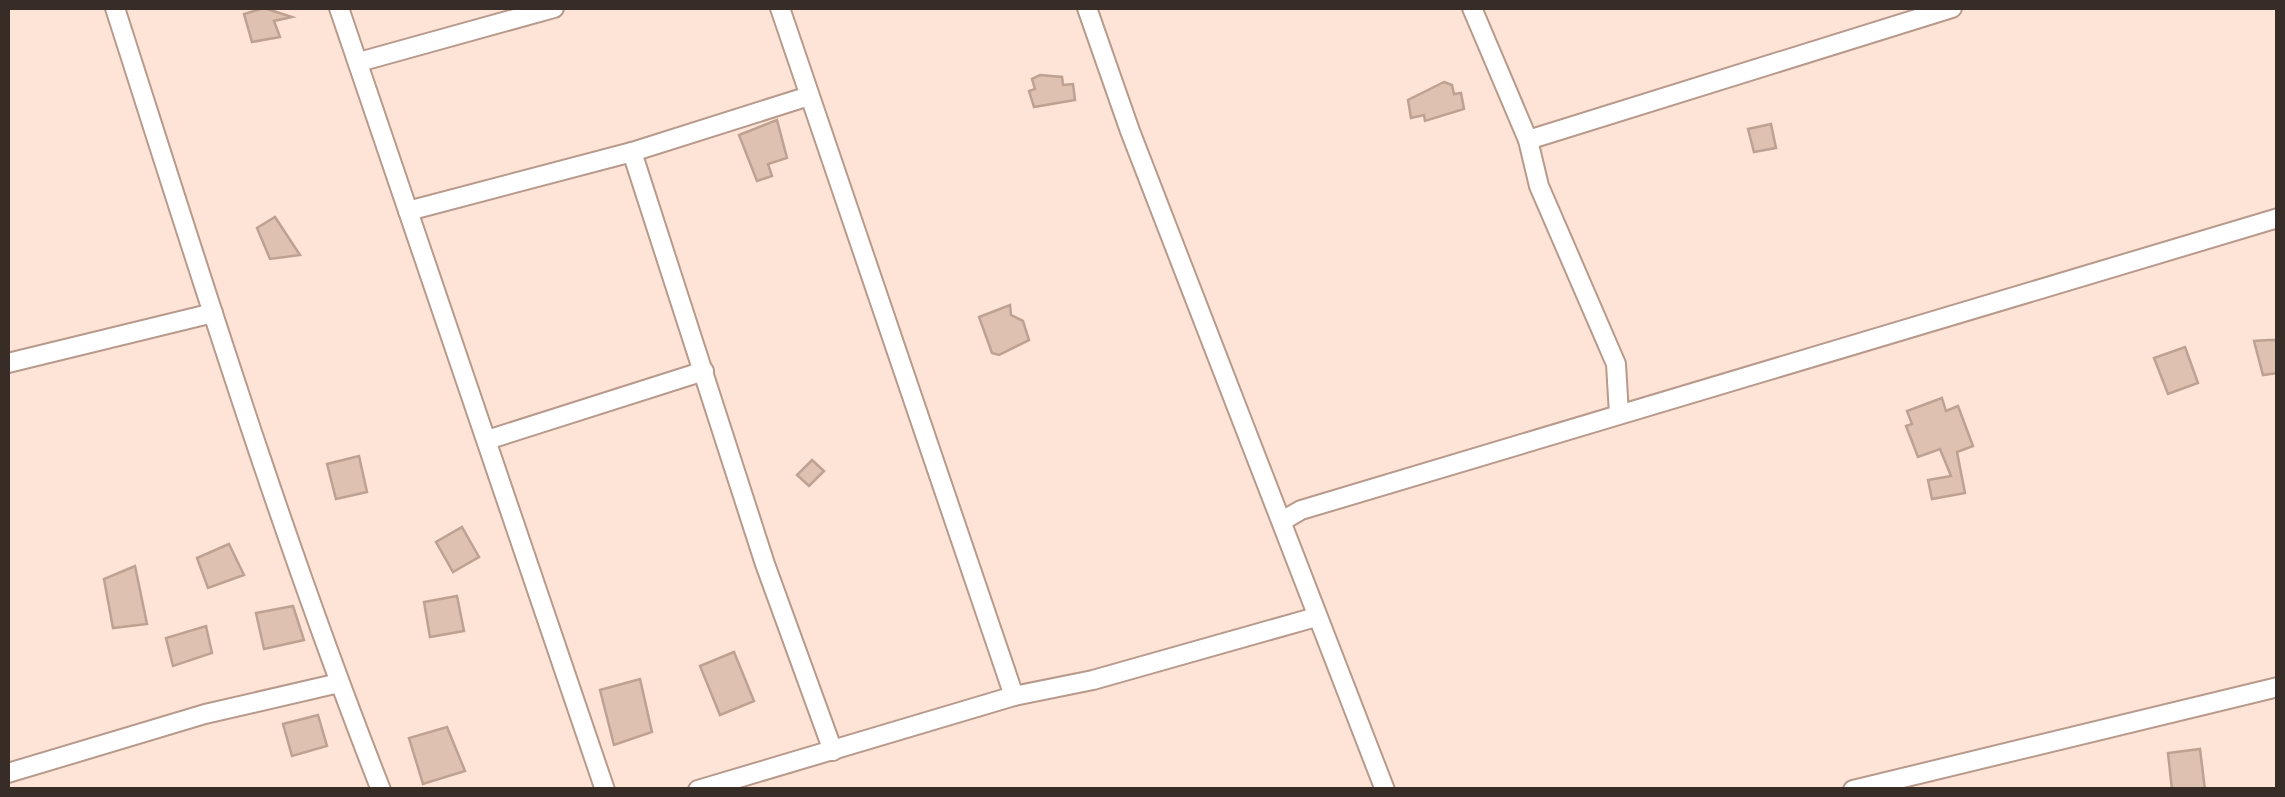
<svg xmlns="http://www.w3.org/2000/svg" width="2285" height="797" viewBox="0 0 2285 797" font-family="Montserrat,sans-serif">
  <rect width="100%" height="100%" fill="#fde4d7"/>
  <!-- building -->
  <g fill="#dfc1b1" stroke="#bea191" stroke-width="2.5">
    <path d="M264,8L292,17L274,21L280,37L252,42L244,14Z"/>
    <path d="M1040,75L1062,77L1063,85L1073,84L1075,100L1034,107L1029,91L1035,89L1032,79Z"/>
    <path d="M1444,82L1452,85L1454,94L1461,93L1464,109L1425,121L1424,115L1411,118L1408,100Z"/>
    <path d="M777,120L787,158L768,164L772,176L757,181L739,135Z"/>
    <path d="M1771,124L1776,148L1754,152L1748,129Z"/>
    <path d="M275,217L300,255L270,259L257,228Z"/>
    <path d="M1010,305L1011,315L1023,321L1029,340L999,355L992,353L979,317Z"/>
    <path d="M2269,340H2278V373L2263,375L2254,341Z"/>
    <path d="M2185,347L2198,383L2168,394L2154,358Z"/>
    <path d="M1942,398L1946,411L1958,406L1973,446L1957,452L1965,493L1932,499L1928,480L1951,476L1940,449L1918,457L1906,426L1912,424L1907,411Z"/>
    <path d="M359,456L367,492L336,499L327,464Z"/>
    <path d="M812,460L824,471L809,486L797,475Z"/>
    <path d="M462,527L479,557L453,572L436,542Z"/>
    <path d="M229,544L244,575L208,588L197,558Z"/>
    <path d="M135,566L147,624L113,628L104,579Z"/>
    <path d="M457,596L464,631L430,637L424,602Z"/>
    <path d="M293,606L304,640L264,649L256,613Z"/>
    <path d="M206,626L212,653L173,666L166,638Z"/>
    <path d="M734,652L754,701L720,715L700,666Z"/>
    <path d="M640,679L652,732L614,745L600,690Z"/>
    <path d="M318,715L327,746L292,756L283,724Z"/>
    <path d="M447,727L465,771L423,784L409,738Z"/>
    <path d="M2200,749L2205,790H2172L2168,753Z"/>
  </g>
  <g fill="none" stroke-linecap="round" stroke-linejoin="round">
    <defs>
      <g id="minor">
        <path d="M115,8C199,270 280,533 381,790"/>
        <path d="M339,8L605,790"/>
        <path d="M780,8L1014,696"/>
        <path d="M1087,8L1130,131L1385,790"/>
        <path d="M1472,8L1528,140L1539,186L1616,364L1619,414"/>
        <path d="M359,62L554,8"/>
        <path d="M1528,140L1952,8"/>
        <path d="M632,152L809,96"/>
        <path d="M408,211L632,152L765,564L833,751"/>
        <path d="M8,363L213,313"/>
        <path d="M487,440L704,371"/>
        <path d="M1282,521L1301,510L2278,218"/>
        <path d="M8,773L205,714L339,683"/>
        <path d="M698,790L1014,696L1093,680L1316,617"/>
        <path d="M1853,790L2278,687"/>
      </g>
    </defs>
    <!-- minor casing -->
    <use href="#minor" stroke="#b79a8b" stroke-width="22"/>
    <!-- minor -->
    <use href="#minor" stroke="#fff" stroke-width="18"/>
  </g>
  <!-- border -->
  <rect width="2285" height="797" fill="none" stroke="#382d26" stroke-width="20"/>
</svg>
